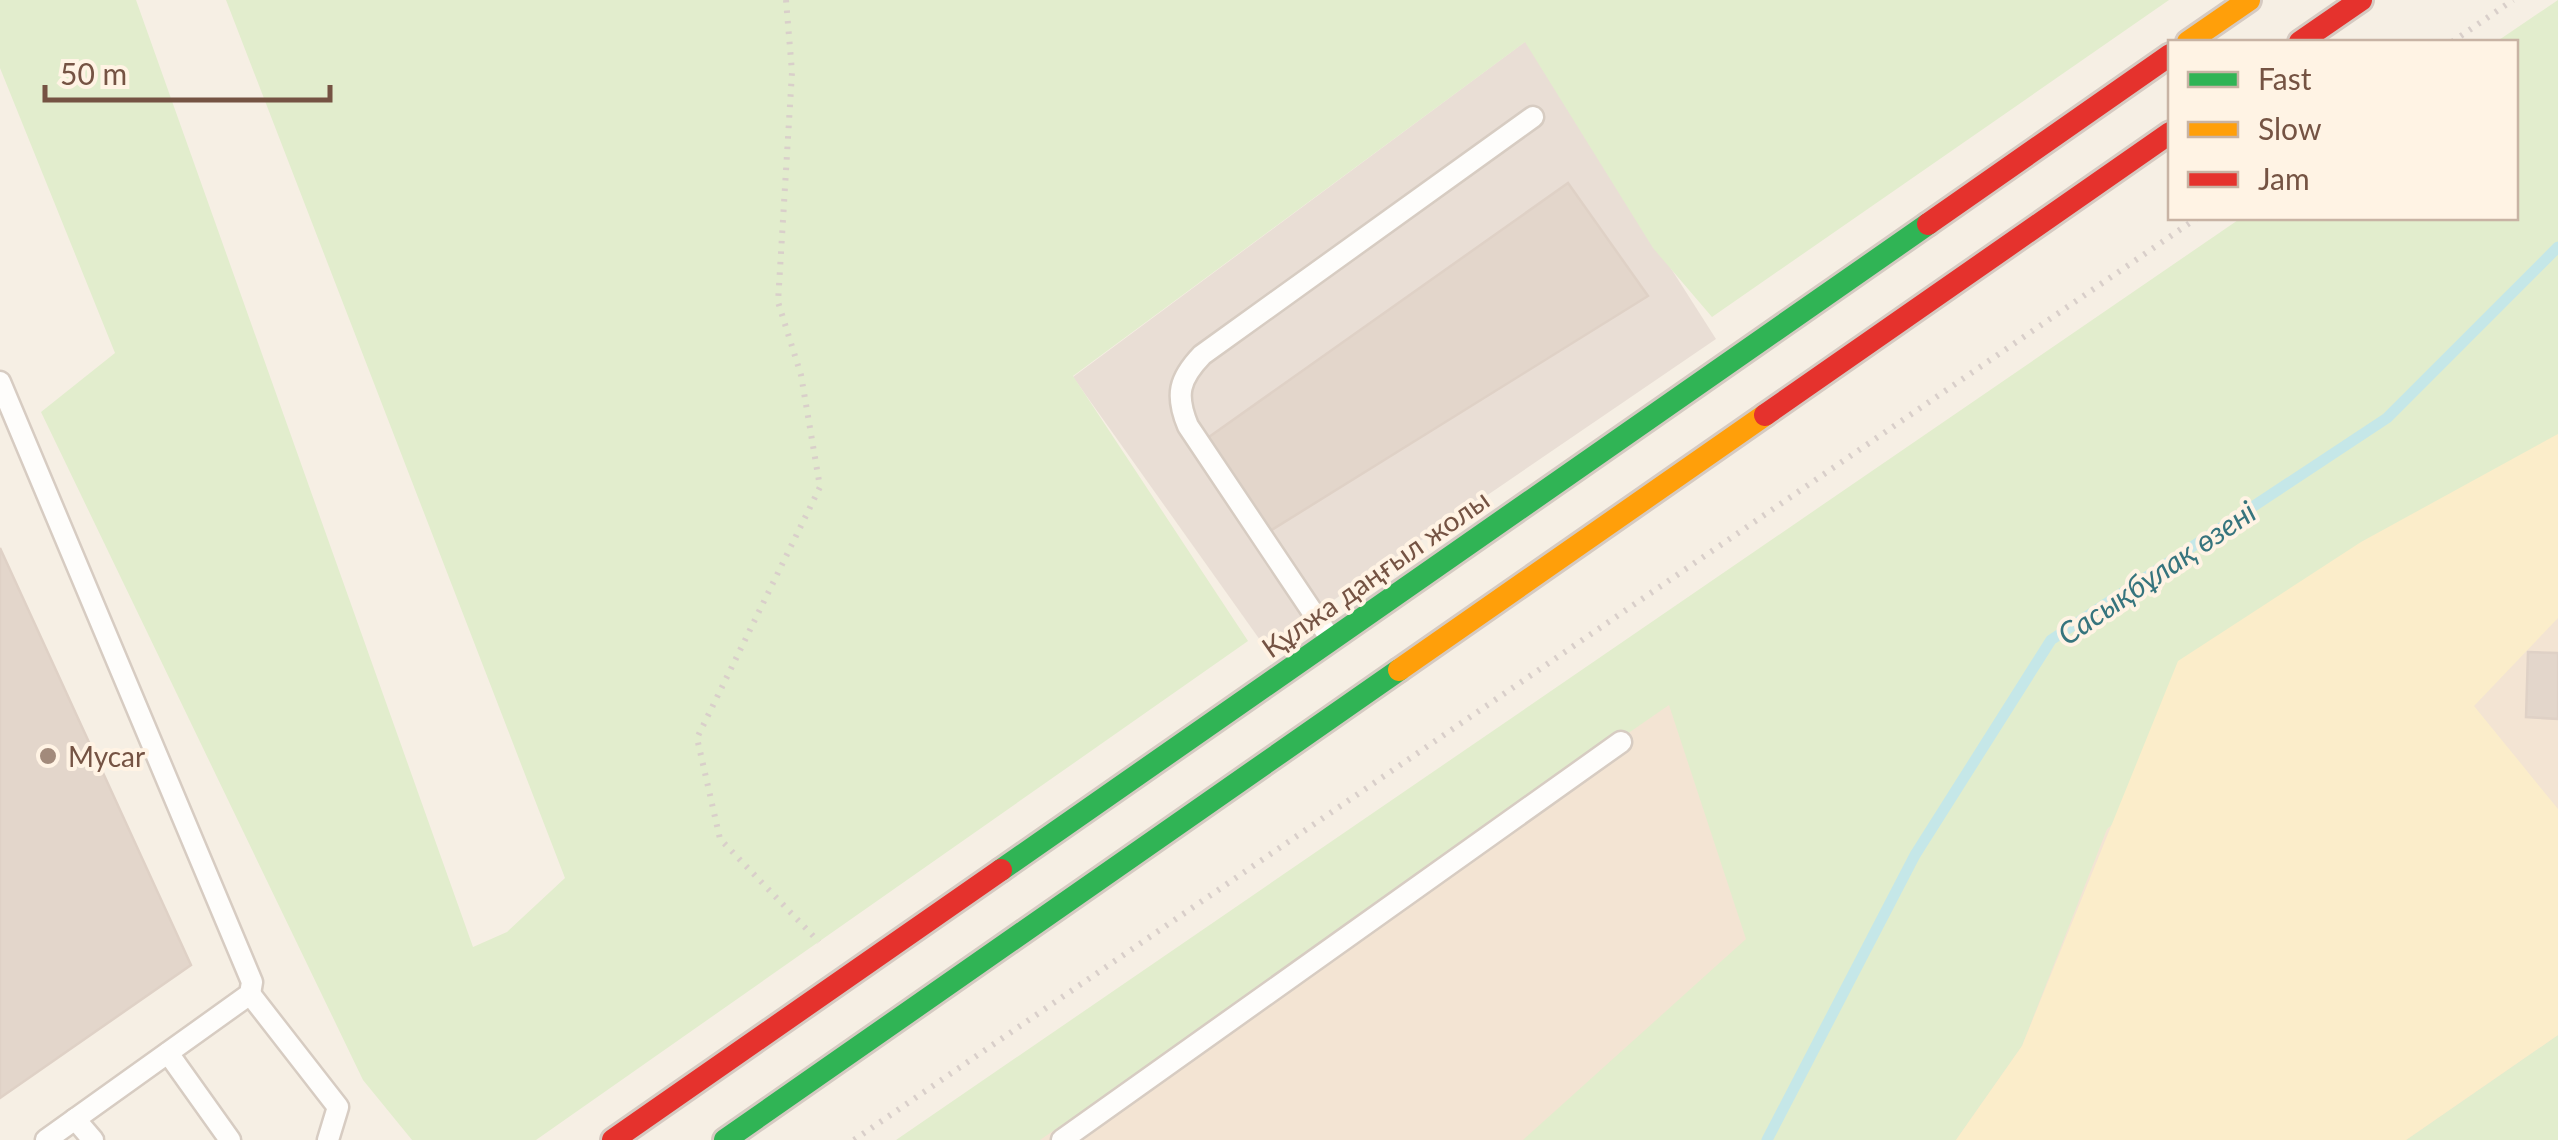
<svg xmlns="http://www.w3.org/2000/svg" width="2558" height="1140" viewBox="0 0 2558 1140" font-family="Lato,sans-serif">
  <rect width="100%" height="100%" fill="#f6efe4"/>
  <!-- residential -->
  <path fill="#f3e4d3" d="M2558,22V1140H1021L2288,218H2516Z"/>
  <!-- industrial -->
  <path fill="#e9ded5" d="M1526,41L1716,339L1265,647L1073,377Z"/>
  <!-- green -->
  <g fill="#e2edcd">
    <path d="M0,0H136L473,947L507,932L565,878L226,0H2169L1712,317L1653,248L1525,42L1073,376L1248,641L536,1140H412L363,1080L41,412L115,353L0,68Z"/>
    <path d="M2558,0V444L2107,829L2022,1046L1956,1140H1523L1746,939L1669,705L1040,1140H896L2241,218H2516V42H2496Z"/>
    <path d="M2558,1035V1140H2406Z"/>
  </g>
  <!-- sand -->
  <path fill="#fbedca" d="M2558,434V618L2474,706L2558,809V1035L2406,1140H1956L2022,1046L2178,661L2361,542Z"/>
  <g fill="none" stroke-linecap="round" stroke-linejoin="round">
    <!-- stream -->
    <path stroke="#c5e7e8" stroke-width="11" d="M1767,1140L1915,855L2051,640L2387,418L2558,247"/>
  </g>
  <!-- building -->
  <g fill="#e3d6cb" stroke="#dfd1c6" stroke-width="2.5">
    <path d="M1568,183L1648,296L1262,536L1199,444Z"/>
    <path d="M0,548L191,965L0,1098Z"/>
    <path d="M2528,652L2558,653V719L2526,717Z"/>
  </g>
  <g fill="none" stroke-linecap="round" stroke-linejoin="round">
    <defs>
      <g id="lane">
        <path d="M0,382L252,982L250,994L46,1140"/>
        <path d="M1330,638L1188,426C1175,395 1179,379 1202,355L1533,117"/>
        <path d="M250,994L338,1107L328,1140"/>
        <path d="M168,1053L230,1140"/>
        <path d="M75,1119L93,1140"/>
        <path d="M1062,1140L1621,742"/>
      </g>
      <g id="fast">
        <path d="M1001,870L1928,224"/>
        <path d="M725,1140L1399,670"/>
      </g>
      <g id="slow">
        <path d="M2188,42L2249,0"/>
        <path d="M1399,670L1765,415"/>
      </g>
      <g id="jam">
        <path d="M2300,42L2361,0"/>
        <path d="M1928,224L2170,55"/>
        <path d="M1765,415L2170,133"/>
        <path d="M613,1140L1001,870"/>
      </g>
    </defs>
    <!-- lane casing -->
    <use href="#lane" stroke="#d7ccc2" stroke-width="25"/>
    <!-- fast casing -->
    <use href="#fast" stroke="#d5cac2" stroke-width="28"/>
    <!-- slow casing -->
    <use href="#slow" stroke="#d5cac2" stroke-width="28"/>
    <!-- jam casing -->
    <use href="#jam" stroke="#d5cac2" stroke-width="28"/>
    <!-- path -->
    <g stroke="#d9cfca" stroke-width="6" stroke-dasharray="2.5 8" stroke-linecap="butt">
      <path d="M786,0L792,72L778,302L801,375L820,487L697,738L720,839L819,942"/>
      <path d="M2452,42L2513,0"/>
      <path d="M854,1140L2197,218"/>
    </g>
    <!-- lane -->
    <use href="#lane" stroke="#fefdfb" stroke-width="20"/>
    <!-- fast -->
    <use href="#fast" stroke="#30b455" stroke-width="22"/>
    <!-- slow -->
    <use href="#slow" stroke="#ff9f0a" stroke-width="22"/>
    <!-- jam -->
    <use href="#jam" stroke="#e5322d" stroke-width="22"/>
  </g>
  <!-- markers -->
  <circle fill="#a28a7b" stroke="#fff3e4" stroke-width="4" cx="48" cy="756" r="10"/>
  <g text-anchor="middle" dominant-baseline="central" stroke-width="8" stroke-linejoin="round" paint-order="stroke">
    <!-- street labels -->
    <g font-size="28" fill="#755343" stroke="#fff3e4">
      <text transform="translate(1375 573) rotate(-35)">Құлжа даңғыл жолы</text>
    </g>
    <!-- poi labels -->
    <g font-size="28" fill="#755343" stroke="#fff3e4" text-anchor="start">
      <text x="68" y="756">Mycar</text>
    </g>
    <!-- water labels -->
    <g font-size="30" font-style="italic" fill="#36747d" stroke="#fff3e4">
      <text transform="translate(2156 572) rotate(-34)">Сасықбұлақ өзені</text>
    </g>
  </g>
  <!-- legend -->
  <rect x="2168" y="40" width="350" height="180" fill="#fff3e4" stroke="#c8b3a4" stroke-width="2.5"/>
  <rect x="2188" y="72" width="50" height="15" fill="#30b455" stroke="#c8b3a4" stroke-width="2.5"/>
  <text x="2258" y="90" font-size="30" fill="#755343">Fast</text>
  <rect x="2188" y="122" width="50" height="15" fill="#ff9f0a" stroke="#c8b3a4" stroke-width="2.5"/>
  <text x="2258" y="140" font-size="30" fill="#755343">Slow</text>
  <rect x="2188" y="172" width="50" height="15" fill="#e5322d" stroke="#c8b3a4" stroke-width="2.5"/>
  <text x="2258" y="190" font-size="30" fill="#755343">Jam</text>
  <!-- scale -->
  <path d="M45 85v15h285v-15" fill="none" stroke="#755343" stroke-width="5"/>
  <text x="60" y="85" font-size="30" fill="#755343" stroke="#fff3e4" stroke-width="8" paint-order="stroke">50 m</text>
</svg>
